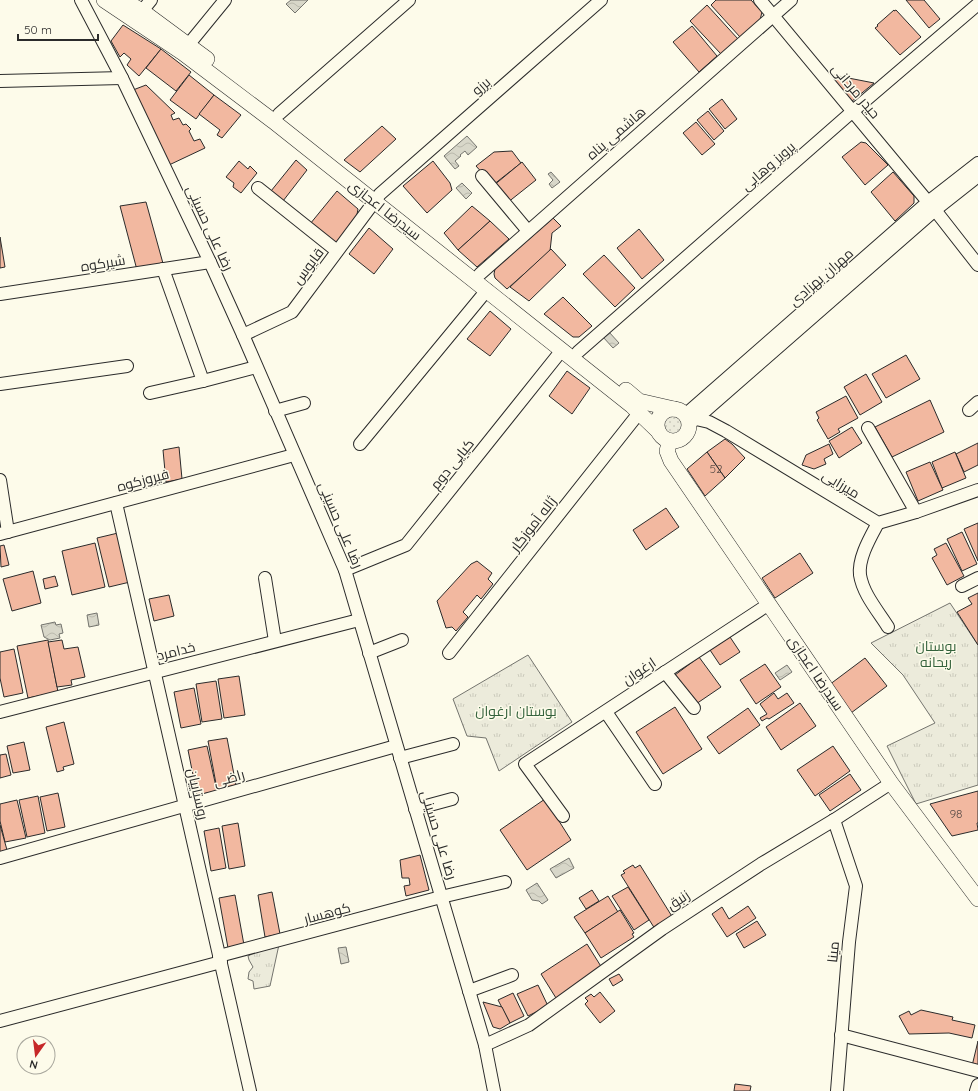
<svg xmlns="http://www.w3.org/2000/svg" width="978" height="1091" viewBox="0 0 978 1091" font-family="Quicksand,Cairo,sans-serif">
  <defs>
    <pattern id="grass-dots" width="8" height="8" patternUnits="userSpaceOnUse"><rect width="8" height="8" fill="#ecebdb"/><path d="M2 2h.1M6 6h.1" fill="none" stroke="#cbcabc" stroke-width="1.8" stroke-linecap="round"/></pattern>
    <pattern id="park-tufts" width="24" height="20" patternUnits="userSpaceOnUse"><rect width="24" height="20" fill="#ecebdb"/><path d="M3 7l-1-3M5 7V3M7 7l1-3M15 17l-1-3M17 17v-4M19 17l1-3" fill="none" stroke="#cbcabc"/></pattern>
    <pattern id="water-waves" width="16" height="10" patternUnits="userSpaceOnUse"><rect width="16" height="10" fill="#d8d7c9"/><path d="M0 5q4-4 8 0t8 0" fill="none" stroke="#bab9ad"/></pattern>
  </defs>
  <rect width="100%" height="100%" fill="#fdfbea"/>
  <!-- grass -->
  <circle fill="url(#grass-dots)" stroke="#74746e" cx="673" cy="425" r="13"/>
  <!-- park -->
  <g fill="url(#park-tufts)" stroke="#74746e">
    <path d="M950,603L978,645V785L916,804L887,746L935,723L903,675L871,643Z"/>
    <path d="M528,655L572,722L499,771L486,738L467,736L453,699Z"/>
    <path d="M280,940L270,986L254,989L253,981L248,979L249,972L253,967L249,960L248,956Z"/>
  </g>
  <!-- water -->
  <g fill="url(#water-waves)" stroke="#74746e">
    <path d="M291,0H308L295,13L286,4Z"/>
    <path d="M467,136L477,147L468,155L465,151L460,155L461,156L455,161L459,166L455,169L444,156Z"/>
    <path d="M551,172L560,182L552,188L549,184L553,180L548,174Z"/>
    <path d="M462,183L472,193L466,199L456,188Z"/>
    <path d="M609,332L619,343L613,348L603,337Z"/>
    <path d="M97,613L99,625L89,627L87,615Z"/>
    <path d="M55,622L56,625L61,624L63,633L59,634L60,638L50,640L44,637L41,625Z"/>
    <path d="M787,665L792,672L780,680L775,673Z"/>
    <path d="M569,858L574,868L556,878L550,869Z"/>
    <path d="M537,883L548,900L542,904L539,901L532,900L526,890Z"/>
    <path d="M346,947L349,962L341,964L338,948Z"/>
  </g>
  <!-- building -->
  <g fill="#f2b8a0" stroke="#2b2b2b">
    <path d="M716,0H751L762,12L760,20L740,37L711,5Z"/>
    <path d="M906,0H924L940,19L929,28Z"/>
    <path d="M707,5L738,39L721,54L690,21Z"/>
    <path d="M894,10V11L896,10L921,37L900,55L875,28L878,26L877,25Z"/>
    <path d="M123,25L161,49L139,76L127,65L131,59L124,53L120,57L111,41Z"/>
    <path d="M692,26L717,56L699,72L673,42Z"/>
    <path d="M161,49L191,72L176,91L146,68Z"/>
    <path d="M828,74L874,83L851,102Z"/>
    <path d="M189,75L214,95L196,119L170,100Z"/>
    <path d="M146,85L175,113L171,115L173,120L179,118L183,125L186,124L191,129L189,131L194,141L200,139L205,148L169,165L133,90Z"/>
    <path d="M214,95L241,115L222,138L217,135L220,130L199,114Z"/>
    <path d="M722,99L737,119L725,129L709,109Z"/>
    <path d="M708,111L724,131L714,140L697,120Z"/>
    <path d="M696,122L715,144L702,155L683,133Z"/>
    <path d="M382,126L396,139L360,172L344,160Z"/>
    <path d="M861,142L866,143L888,165L865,185L842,157Z"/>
    <path d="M512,151L521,163L493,185L476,166L494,152Z"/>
    <path d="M296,160L307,170L283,201L271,191Z"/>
    <path d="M239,161L248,169L250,166L257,173L241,193L233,187L234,183L226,177Z"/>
    <path d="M433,161L450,183L452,190L427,213L403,186Z"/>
    <path d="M522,162L536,180L507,203L493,186Z"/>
    <path d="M893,172L914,196V203L895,221L871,192Z"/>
    <path d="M337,191L358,209L356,220L337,245L310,224Z"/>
    <path d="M146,202L164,267L137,270L120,206Z"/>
    <path d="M472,206L490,221L458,250L444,233Z"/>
    <path d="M553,218L561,226L552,233L550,251L507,289L495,278L494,274L495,269Z"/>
    <path d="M490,221L509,239L477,267L458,250Z"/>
    <path d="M369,228L393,249L374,274L349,254Z"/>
    <path d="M639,229L664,260L642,279L617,248Z"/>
    <path d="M0,237L5,267L0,268Z"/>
    <path d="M551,249L566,265L529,301L510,287Z"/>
    <path d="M604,255L635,288L615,307L583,274Z"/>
    <path d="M563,297L592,326L579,337H573L544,314Z"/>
    <path d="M490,311L511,329L490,356L467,339Z"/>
    <path d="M906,355L920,379L886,398L872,374Z"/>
    <path d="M567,371L590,388L572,414L549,396Z"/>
    <path d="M866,374L882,402L860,415L844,387Z"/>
    <path d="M846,396L858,418L838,429L840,432L828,439L817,420L819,418L816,412Z"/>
    <path d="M930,400L944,432L892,457L875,427Z"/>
    <path d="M852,427L862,443L839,458L829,441Z"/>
    <path d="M725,439L732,444L745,458L725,478L707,452Z"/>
    <path d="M978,443V465L964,472L956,454Z"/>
    <path d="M829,444L833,454L824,459L826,464L814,469L802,465L806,455Z"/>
    <path d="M179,447L182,479L166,482L163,450Z"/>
    <path d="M707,452L725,478L705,496L687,469Z"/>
    <path d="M955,452L966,478L942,488L932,462Z"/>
    <path d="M930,462L943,490L918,501L906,472Z"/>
    <path d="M666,508L679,527L646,550L633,530Z"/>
    <path d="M978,523V561L964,529Z"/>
    <path d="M962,532L977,564L962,571L947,539Z"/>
    <path d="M118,533L130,582L109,587L97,538Z"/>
    <path d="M95,543L105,587L72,595L62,551Z"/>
    <path d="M946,543L964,576L947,585L932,558L937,555L934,549Z"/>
    <path d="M4,545L9,565L1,567L0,546Z"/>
    <path d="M800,553L813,573L775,598L762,578Z"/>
    <path d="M477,561L492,573L488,579L493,584L481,599L477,595L463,612L468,617L456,631L452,627L446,628L437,601L471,564Z"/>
    <path d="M33,571L41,603L12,611L3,579Z"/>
    <path d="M55,576L58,586L45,589L43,579Z"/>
    <path d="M978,593V645L957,612L972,604L968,598Z"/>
    <path d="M169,595L174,616L154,621L149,599Z"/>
    <path d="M730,637L740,652L720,665L710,650Z"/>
    <path d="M48,640L58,692L28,698L17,646Z"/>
    <path d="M62,640L64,649L78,647L85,677L71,680L72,685L57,687L48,642Z"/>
    <path d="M14,649L23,693L4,697L0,678V652Z"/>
    <path d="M699,657L721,687L696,704L675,675Z"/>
    <path d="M865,658L887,686L851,713L829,685Z"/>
    <path d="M765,664L781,687L756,704L740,680Z"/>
    <path d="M239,676L245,715L224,718L218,679Z"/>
    <path d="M216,681L222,719L202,722L196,684Z"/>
    <path d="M194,688L201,724L181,728L174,692Z"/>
    <path d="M774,693L778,699L787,693L794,703L769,719L767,718L762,721L760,718L767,714L760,704Z"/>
    <path d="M800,703L816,726L781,750L766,727Z"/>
    <path d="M675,707L702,749L663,774L636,732Z"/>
    <path d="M748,708L760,725L719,754L707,737Z"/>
    <path d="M64,722L74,764L63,767L64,770L57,772L46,727Z"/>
    <path d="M227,738L236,785L217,789L208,741Z"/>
    <path d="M24,742L30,770L13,773L7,746Z"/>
    <path d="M207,746L217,791L197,795L188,750Z"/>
    <path d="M833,746L850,771L815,796L797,770Z"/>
    <path d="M6,754L11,775L0,778V755Z"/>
    <path d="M850,774L861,790L830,811L819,795Z"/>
    <path d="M978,791V823H977L978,830L952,836L930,804Z"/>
    <path d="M58,793L65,827L47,831L40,797Z"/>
    <path d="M38,796L45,833L27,837L19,800Z"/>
    <path d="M545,799L571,840L527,870L500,830Z"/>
    <path d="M17,800L26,838L5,842L0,821V804Z"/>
    <path d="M238,823L245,866L229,869L222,826Z"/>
    <path d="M0,825L7,850L0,852Z"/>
    <path d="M219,828L226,868L211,871L204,831Z"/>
    <path d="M420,855L429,890L406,896L404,886L410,885L409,878H402L400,860Z"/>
    <path d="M633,865L635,868L640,865L673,918L655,929L621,875L625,873L623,871Z"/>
    <path d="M628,887L649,920L634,930L612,896Z"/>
    <path d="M592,890L599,901L586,909L579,898Z"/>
    <path d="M272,892L280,934L265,937L258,895Z"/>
    <path d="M235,895L244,945L228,948L219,898Z"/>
    <path d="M608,896L618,912L585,933L574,917Z"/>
    <path d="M748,906L756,918L727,937L712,914L722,907L729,919Z"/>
    <path d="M620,910L634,933L632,934L634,937L601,958L585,933Z"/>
    <path d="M757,921L766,935L744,948L736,934Z"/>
    <path d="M587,944L602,968L556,998L541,974Z"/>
    <path d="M619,974L623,980L613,986L609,979Z"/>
    <path d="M538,985L548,1006L528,1016L517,994Z"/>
    <path d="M600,992L615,1011L600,1023L585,1004L588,1001L585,998L591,994L594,997Z"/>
    <path d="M513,993L524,1016L510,1023L498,1000Z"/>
    <path d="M483,1002L502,1007L510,1023L500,1029L493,1027Z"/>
    <path d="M921,1010L953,1017L952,1020L975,1025L972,1038L949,1033L909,1034L899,1016L909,1011L911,1015Z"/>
    <path d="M978,1041V1067L972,1066Z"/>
    <path d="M735,1084L751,1086L750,1091H734Z"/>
  </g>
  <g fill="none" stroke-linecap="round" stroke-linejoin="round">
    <defs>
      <g id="minor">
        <path d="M81,0L122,78L210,262L243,335L345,570L485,1045L494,1091"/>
        <path d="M760,0L928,202"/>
        <path d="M142,11L151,0"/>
        <path d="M189,44L225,0"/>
        <path d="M0,81L122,78"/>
        <path d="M279,114L409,0"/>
        <path d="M482,176L528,231"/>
        <path d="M258,188L337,251"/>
        <path d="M935,210L978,265"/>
        <path d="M163,269L203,381"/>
        <path d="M480,274L791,0"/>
        <path d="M0,294L210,262"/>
        <path d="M243,335L292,312L380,194L601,0"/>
        <path d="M578,352L853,111L978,4"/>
        <path d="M0,384L127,366"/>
        <path d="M150,393L203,381L256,367"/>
        <path d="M969,410L978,402"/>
        <path d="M275,411L304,403"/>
        <path d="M685,415L928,202L978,163"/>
        <path d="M696,419L709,422L726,431L878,523L916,512L978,490"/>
        <path d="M689,423L696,419L935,210L978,176"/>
        <path d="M868,428L916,512"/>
        <path d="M360,444L487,290"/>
        <path d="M0,480L8,532"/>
        <path d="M116,503L250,1091"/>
        <path d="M878,523C870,538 858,558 860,575C863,594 878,611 888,627"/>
        <path d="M0,534L294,455"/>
        <path d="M345,570L406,545L562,350"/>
        <path d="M265,578L275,641"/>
        <path d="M962,586L978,578"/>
        <path d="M369,653L402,640"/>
        <path d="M449,653L639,413"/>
        <path d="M665,672L694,708"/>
        <path d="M0,712L359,620"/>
        <path d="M606,712L655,784"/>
        <path d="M400,758L453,744"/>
        <path d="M415,809L452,799"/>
        <path d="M563,816L525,764L769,604"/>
        <path d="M834,820L856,886L849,942L837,1091"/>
        <path d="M0,858L396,746"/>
        <path d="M219,956L441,897L505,882"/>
        <path d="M469,991L512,975"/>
        <path d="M0,1021L221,962"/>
        <path d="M841,1035L978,1071"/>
        <path d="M485,1045L529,1025L662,929L761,864L834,820L891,783"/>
        <path d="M976,1091L978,1085"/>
      </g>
      <g id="major">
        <path d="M104,0L183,53L273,121L632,406L658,431"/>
        <path d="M123,0L142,11L207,59"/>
        <path d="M626,390L639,401L674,409"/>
        <circle cx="673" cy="425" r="16"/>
        <path d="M670,441L667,451L671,461L891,783L978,899"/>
      </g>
    </defs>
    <!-- minor casing -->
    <use href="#minor" stroke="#2b2b2b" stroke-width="14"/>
    <!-- major casing -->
    <use href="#major" stroke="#2b2b2b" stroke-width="16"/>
    <!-- minor -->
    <use href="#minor" stroke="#fdfbea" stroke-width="12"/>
    <!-- major -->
    <use href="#major" stroke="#fdfbea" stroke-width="15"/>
  </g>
  <g text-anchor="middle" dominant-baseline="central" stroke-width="3" stroke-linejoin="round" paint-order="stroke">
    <!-- number labels -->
    <g font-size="12" fill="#5d4e48">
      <text x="716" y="468">52</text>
      <text x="956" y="813">98</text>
    </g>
    <!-- street labels -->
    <g font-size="14" fill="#2b2b2b" stroke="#fdfbea">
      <text transform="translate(481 86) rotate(-41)">برزو</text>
      <text transform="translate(856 91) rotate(50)">حیدر مردانی</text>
      <text transform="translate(616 133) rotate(-41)">هاشمی پناه</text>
      <text transform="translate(768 166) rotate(-41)">پرویز وهابی</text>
      <text transform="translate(385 210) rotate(38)">سیدرضا اعجازی</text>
      <text transform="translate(210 228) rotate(65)">رضا علی حسینی</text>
      <text transform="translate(103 263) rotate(-9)">شیرکوه</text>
      <text transform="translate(308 266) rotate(-53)">قایوس</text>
      <text transform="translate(821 277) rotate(-41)">مهران بهزادی</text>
      <text transform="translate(452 464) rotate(-51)">کیایی دوم</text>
      <text transform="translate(143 480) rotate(-15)">فیروزکوه</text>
      <text transform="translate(841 484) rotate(31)">میرزایی</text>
      <text transform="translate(533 524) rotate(-52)">ژاله آموزگار</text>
      <text transform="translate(341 525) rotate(67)">رضا علی حسینی</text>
      <text transform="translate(176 651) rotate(-14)">خدامرد</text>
      <text transform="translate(639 671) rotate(-34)">ارغوان</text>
      <text transform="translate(816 673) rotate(56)">سیدرضا اعجازی</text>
      <text transform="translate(229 778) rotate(-16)">راضی</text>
      <text transform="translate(198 794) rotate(77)">روستاییان</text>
      <text transform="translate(439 835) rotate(73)">رضا علی حسینی</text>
      <text transform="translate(678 900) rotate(-34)">زنبق</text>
      <text transform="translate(327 913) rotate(-15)">کوهسار</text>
      <text transform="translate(833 952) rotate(-85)">مینا</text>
    </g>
    <!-- park labels -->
    <g font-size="14" fill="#34623c" stroke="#fdfbea">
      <text x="936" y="646">بوستان<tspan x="936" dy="16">ریحانه</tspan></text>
      <text x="516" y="711">بوستان ارغوان</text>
    </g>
  </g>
  <!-- north arrow -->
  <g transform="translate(36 1055) rotate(194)"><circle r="19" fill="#fdfbea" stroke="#a9a89e"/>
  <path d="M0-3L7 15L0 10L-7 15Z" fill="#c62828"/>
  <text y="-6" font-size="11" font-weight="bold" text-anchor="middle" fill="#2b2b2b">N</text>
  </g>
  <!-- scale -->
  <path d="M18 34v6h80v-6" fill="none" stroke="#2b2b2b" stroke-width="2"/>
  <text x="24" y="34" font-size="12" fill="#2b2b2b" stroke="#fdfbea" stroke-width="3" paint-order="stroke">50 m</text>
</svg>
